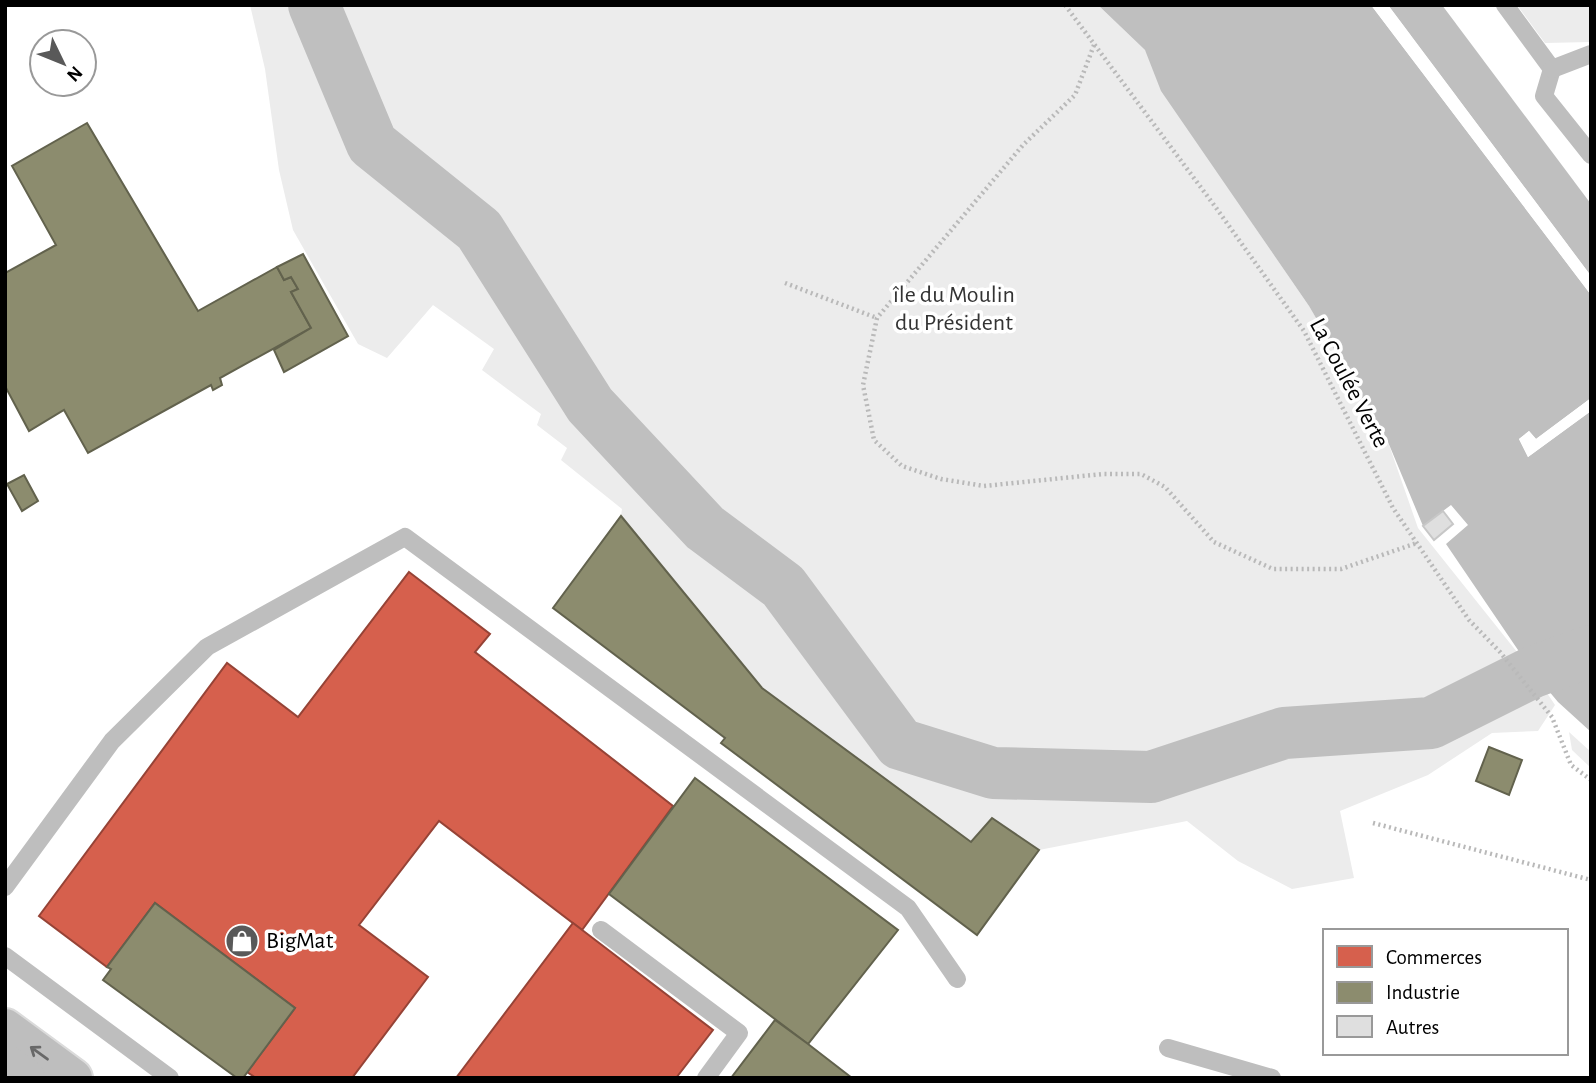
<svg xmlns="http://www.w3.org/2000/svg" width="1596" height="1083" viewBox="0 0 1596 1083" font-family="'Alegreya Sans',sans-serif">
  <rect width="100%" height="100%" fill="#fff"/>
  <!-- green -->
  <g fill="#ececec">
    <path d="M250,5H1098L1145,50L1254,226L1309,306L1388,442L1418,528L1533,672L1555,705L1538,731L1492,733L1428,775L1340,811L1354,878L1292,889L1238,861L1187,821L1039,850L992,818L971,842L762,688L621,516L622,509L561,460L567,448L537,425L541,414L482,370L494,349L433,305L387,358L358,344L293,230L279,170L265,69Z"/>
    <path d="M1517,5H1591V42L1545,43Z"/>
    <path d="M1569,732L1591,752V768L1572,750Z"/>
  </g>
  <!-- water -->
  <g fill="#bfbfbf">
    <path d="M1098,5H1371L1591,295V398L1536,439L1529,431L1519,439L1528,457L1591,411V732L1558,702L1533,672L1446,544L1468,525L1451,505L1423,526L1388,442L1309,306L1161,91L1145,50Z"/>
    <path d="M1388,5H1442L1591,204V276Z"/>
  </g>
  <!-- pier -->
  <g fill="#fff">
    <path d="M1371,5H1375L1591,290V295Z"/>
    <path d="M1385,5H1388L1591,276V279Z"/>
    <path d="M1591,398V402L1538,442H1534L1528,436L1523,440L1529,452L1591,408V411L1528,457L1519,439L1529,431L1536,439Z"/>
  </g>
  <!-- shops -->
  <g fill="#d6604d" stroke="#964336" stroke-width="2">
    <path d="M409,572L490,634L475,652L673,806L582,930L439,821L359,925L428,977L352,1078H256L247,1072L295,1008L155,903L107,967L39,916L227,663L298,717Z"/>
    <path d="M573,923L713,1030L676,1078H456Z"/>
  </g>
  <!-- industry -->
  <g fill="#8c8c6e" stroke="#62624d" stroke-width="2">
    <path d="M87,123L198,311L277,267L284,280L291,277L298,289L291,292L311,328L220,378L222,385L213,390L211,385L88,453L64,410L29,431L5,386V273L56,245L12,166Z"/>
    <path d="M303,254L348,336L284,372L274,350L311,328L291,292L298,289L291,277L284,280L277,267Z"/>
    <path d="M24,475L38,501L22,511L7,484Z"/>
    <path d="M621,516L762,688L971,842L992,818L1039,850L977,935L721,743L725,738L553,608Z"/>
    <path d="M1489,747L1522,760L1509,795L1476,781Z"/>
    <path d="M695,778L898,930L808,1044L609,894Z"/>
    <path d="M155,903L295,1008L243,1078H237L103,980L111,969L107,967Z"/>
    <path d="M775,1020L808,1044L852,1078H731Z"/>
  </g>
  <g fill="none" stroke-linecap="round" stroke-linejoin="round">
    <!-- river -->
    <path stroke="#bfbfbf" stroke-width="52" d="M314,5L372,144L479,230L590,405L705,528L783,586L900,744L993,773L1151,777L1284,733L1431,723L1533,672L1591,651"/>
  </g>
  <!-- building -->
  <path fill="#dfdfdf" stroke="#c7c7c7" stroke-width="2" d="M1443,511L1453,524L1434,540L1423,526Z"/>
  <g fill="none" stroke-linecap="round" stroke-linejoin="round">
    <defs>
      <g id="primary">
        <path d="M5,1028L73,1078"/>
        <path d="M5,1063L26,1078"/>
      </g>
    </defs>
    <!-- primary casing -->
    <use href="#primary" stroke="#dbdbdb" stroke-width="42"/>
    <!-- path -->
    <g stroke="#b9b9b9" stroke-width="4.5" stroke-dasharray="2 3.5" stroke-linecap="butt">
      <path d="M1065,5L1214,205L1304,331L1393,508L1469,620L1500,652L1552,717L1571,765L1591,780"/>
      <path d="M1094,45L1075,95L1023,145L877,318L863,385L874,440L902,466L941,479L984,486L1103,474H1141L1165,487L1214,542L1273,569H1341L1417,543"/>
      <path d="M785,283L877,318"/>
      <path d="M1373,823L1591,880"/>
    </g>
    <!-- service -->
    <g stroke="#bebebe" stroke-width="18">
      <path d="M1505,5L1552,69"/>
      <path d="M1552,69L1544,96L1591,155"/>
      <path d="M1552,69L1591,54"/>
      <path d="M5,887L112,741L207,647L405,537L908,908L957,979"/>
      <path d="M601,930L739,1033L706,1078"/>
      <path d="M5,956L170,1078"/>
      <path d="M1168,1048L1272,1078"/>
    </g>
    <!-- primary -->
    <use href="#primary" stroke="#bebebe" stroke-width="38"/>
  </g>
  <!-- one-way arrows -->
  <defs><path id="oneway-shaft" d="M-6 0H5M1.5-3L5.5 0L1.5 3" fill="none" stroke-width="1.6" stroke-linecap="round" stroke-linejoin="round" transform="scale(1.75)"/></defs>
  <use stroke="#686868" href="#oneway-shaft" transform="translate(39 1053) rotate(-144)"/>
  <!-- icons -->
  <defs>
    <symbol id="shop-disc" viewBox="-11 -11 22 22"><circle r="9.5" fill="#595959" stroke="#fff"/><path d="M-5-2.5h2.3a2.7 3.5 0 0 1 5.4 0H5L5.5 6h-11ZM-1.5-2.5h3a1.5 2.3 0 0 0-3 0Z" fill="#fff"/></symbol>
  </defs>
  <g fill-rule="evenodd">
    <use href="#shop-disc" x="223" y="922" width="38" height="38"/>
  </g>
  <g text-anchor="middle" dominant-baseline="central" stroke-width="7" stroke-linejoin="round" paint-order="stroke">
    <!-- park labels -->
    <g font-size="24" fill="#333" stroke="#fff">
      <text x="954" y="295">île du Moulin<tspan x="954" dy="28">du Président</tspan></text>
    </g>
    <!-- street labels -->
    <g font-size="24" fill="#000" stroke="#fff">
      <text transform="translate(1349 383) rotate(62)">La Coulée Verte</text>
    </g>
    <!-- poi labels -->
    <g font-size="24" fill="#000" stroke="#fff" text-anchor="start">
      <text x="266" y="941">BigMat</text>
    </g>
  </g>
  <!-- border -->
  <rect width="1596" height="1083" fill="none" stroke="#000000" stroke-width="14"/>
  <!-- legend -->
  <rect x="1323" y="929" width="245" height="126" fill="#ffffff" stroke="#999999" stroke-width="2"/>
  <rect x="1337" y="946" width="35" height="21" fill="#d6604d" stroke="#999999" stroke-width="2"/>
  <text x="1386" y="964" font-size="21" fill="#000000">Commerces</text>
  <rect x="1337" y="982" width="35" height="21" fill="#8c8c6e" stroke="#999999" stroke-width="2"/>
  <text x="1386" y="999" font-size="21" fill="#000000">Industrie</text>
  <rect x="1337" y="1016" width="35" height="21" fill="#dfdfdf" stroke="#999999" stroke-width="2"/>
  <text x="1386" y="1034" font-size="21" fill="#000000">Autres</text>
  <!-- north arrow -->
  <g transform="translate(63 63) rotate(133)"><circle r="33" fill="#ffffff" stroke="#999999" stroke-width="2"/>
  <path d="M0-5L12 26L0 18L-12 26Z" fill="#595959"/>
  <text y="-10" font-size="19" font-weight="bold" text-anchor="middle" fill="#000000">N</text>
  </g>
</svg>
